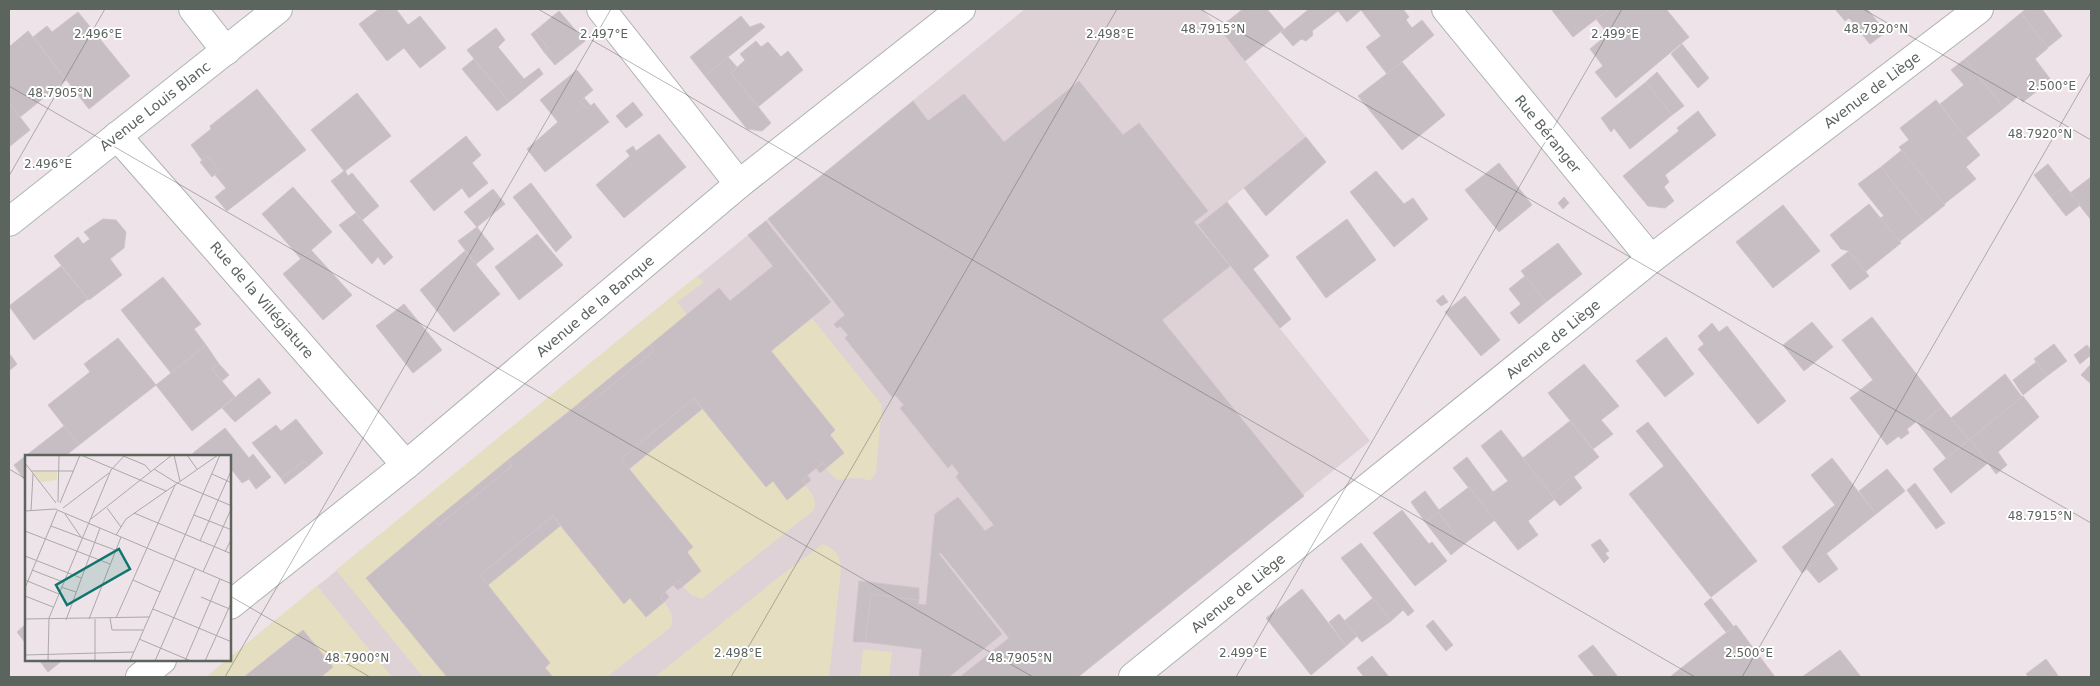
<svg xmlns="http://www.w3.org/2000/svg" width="2100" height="686" viewBox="0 0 2100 686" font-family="'DejaVu Sans',sans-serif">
  <rect width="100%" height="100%" fill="#eee3e8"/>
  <!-- education -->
  <path fill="#ded2d7" d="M1025,9H1203L1306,137L1198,226L1370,441L1076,677H206Z"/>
  <!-- green -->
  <g fill="#e5dec0">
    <path d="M697,276L704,282L677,302L687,315L366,577L448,677H423L336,570Z"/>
    <path d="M812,318L882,405L876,473L870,481C867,480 862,478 858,478C840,477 839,487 826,468L844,453L830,435L835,430L771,351Z"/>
    <path d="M702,409L766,486L773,481L787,499L805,485C812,493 817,499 814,510L702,599L691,595L683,586L701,571L687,552L693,547L629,469Z"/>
    <path d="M560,526L624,603L630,598L664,602C670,610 675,616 671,627L607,677H553L545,668L550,663L488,585Z"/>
    <path d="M823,544C837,550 840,555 841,570L829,677H655L780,576Z"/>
    <path d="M317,586L392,677H206Z"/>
    <path d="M863,649L892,652L889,677H860Z"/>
  </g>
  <!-- building -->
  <g fill="#c6bec2" stroke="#d2c2ca">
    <path d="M379,9H396L408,25L420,16L446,48L420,68L404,48L387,61L359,24Z"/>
    <path d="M1243,9H1267L1284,29L1245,61L1219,28Z"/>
    <path d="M1309,9H1403L1409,17L1406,20L1412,28L1422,20L1434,35L1387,74L1366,47L1381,36L1361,10L1347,22L1338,11L1312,31L1313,35L1306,41L1301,39L1293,46L1281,32Z"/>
    <path d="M1551,9H1609L1573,37Z"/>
    <path d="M1609,9H1666L1689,37L1616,98L1595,72L1603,66L1590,49L1608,34L1596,19Z"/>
    <path d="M1835,9H1867L1886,32L1870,44L1849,18L1845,21Z"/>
    <path d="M2026,9H2042L2062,36L2047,48L2021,13Z"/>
    <path d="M559,11L585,41L555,65L544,52L548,48L535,31Z"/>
    <path d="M78,12L130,76L89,109L33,37L47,26L52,32Z"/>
    <path d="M2021,13L2048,48L2035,59L2051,80L2023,102L2018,96L2004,108L1965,59Z"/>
    <path d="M741,16L750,27L761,23L765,27L705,76L690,57Z"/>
    <path d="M496,28L505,40L498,47L524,79L539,68L543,74L509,102L467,50Z"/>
    <path d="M28,31L66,80L20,117L9,103V47Z"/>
    <path d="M535,31L548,48L544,52L531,34Z"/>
    <path d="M756,41L761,47L768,42L781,57L788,51L803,70L758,107L731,73L745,60L740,54Z"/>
    <path d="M1682,44L1709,78L1698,88L1671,54Z"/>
    <path d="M728,57L737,67L731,73L771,123L762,131L747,129L705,76Z"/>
    <path d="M474,59L509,102L497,111L462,69Z"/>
    <path d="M1965,59L2004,108L1966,138L1940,104L1964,85L1951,70Z"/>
    <path d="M1402,62L1445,115L1402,150L1358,96Z"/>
    <path d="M577,70L593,90L580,101L587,109L594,103L609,122L545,172L527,149L558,122L540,100Z"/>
    <path d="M1657,72L1684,106L1672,115L1646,82Z"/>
    <path d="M1079,81L1123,135L1139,123L1208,211L1194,222L1230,266L1162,320L1304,496L1078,677H960L1009,638L941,553L939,554L1002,634L949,677H919L922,649L865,642L871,594L919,600L918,604L926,605L935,514L958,497L985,531L994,525L956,477L959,473L952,464L948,468L900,408L904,405L895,395L892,397L845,338L848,335L840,326L837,328L834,324L845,315L768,219L913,101L928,121L964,94L1004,142Z"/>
    <path d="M1646,82L1672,115L1630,149L1614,128L1611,132L1601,118Z"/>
    <path d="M257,89L306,150L227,211L215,197L226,188L215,175L219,171L208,156L202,160L191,145L211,129L210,126Z"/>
    <path d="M357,93L391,136L345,171L348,176L352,173L379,206L362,220L331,181L344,171L311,130Z"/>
    <path d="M584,98L591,106L587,109L580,101Z"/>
    <path d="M1936,100L1980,155L1966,167L1976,179L1944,204L1899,147L1909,140L1900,128Z"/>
    <path d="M633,102L643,115L626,128L616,116Z"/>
    <path d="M9,103L30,130L9,147Z"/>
    <path d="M1698,111L1716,135L1665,175L1669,182L1664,187L1674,201L1665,208L1648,206L1623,176L1679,131L1677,128Z"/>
    <path d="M659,134L686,167L624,218L596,185L630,156L626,151L633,146L636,151Z"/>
    <path d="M466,136L481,155L472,163L488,183L469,198L462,188L434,211L410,181Z"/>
    <path d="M1306,137L1326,162L1266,216L1244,188Z"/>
    <path d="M1902,150L1945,205L1924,222L1881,167Z"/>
    <path d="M208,156L219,171L212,177L200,162Z"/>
    <path d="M1499,163L1532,205L1499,232L1465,190Z"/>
    <path d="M2048,164L2065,186L2051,197L2034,175Z"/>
    <path d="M1881,167L1924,222L1899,242L1880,218L1884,216L1858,184Z"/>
    <path d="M1376,171L1404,204L1413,198L1428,219L1394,247L1350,192Z"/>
    <path d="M2091,177V220L2070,193Z"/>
    <path d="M531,183L572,237L556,252L513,197Z"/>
    <path d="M2065,186L2080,205L2066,216L2051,197Z"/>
    <path d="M293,187L332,232L301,259L262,214Z"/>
    <path d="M493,189L505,204L477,227L464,212Z"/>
    <path d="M1564,197L1569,203L1563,209L1558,203Z"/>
    <path d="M1227,202L1269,256L1253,269L1291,319L1280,328L1198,225Z"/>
    <path d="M1869,204L1901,243L1865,272L1849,251L1841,249L1830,235Z"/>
    <path d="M1783,205L1820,251L1773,288L1736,242Z"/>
    <path d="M356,213L393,257L384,265L378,257L372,264L339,225Z"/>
    <path d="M103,219L116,220L126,232L124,248L110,259L122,275L89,300L54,256L78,237L83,244L90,239L84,232Z"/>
    <path d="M1347,219L1376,260L1326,298L1296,257Z"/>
    <path d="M766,221L831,302L771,351L835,430L830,435L844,453L826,468L823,463L816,468L802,480L805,485L787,500L773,481L766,487L694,398L621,459L693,547L687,552L701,571L683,586L679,580L665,592L660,597L664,602L646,617L630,598L624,604L553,516L480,575L550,663L545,668L553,677H447L366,578L435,520L439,525L512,466L508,460L577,405L581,410L654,351L650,345L719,288L730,301L773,266L748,235Z"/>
    <path d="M477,227L494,249L476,264L458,241Z"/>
    <path d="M537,234L563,265L519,300L495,267Z"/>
    <path d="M1558,243L1582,274L1546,302L1521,271Z"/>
    <path d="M311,250L352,295L323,320L283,274Z"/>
    <path d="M465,251L500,294L454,332L420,290Z"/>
    <path d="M1849,251L1869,276L1850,290L1831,265Z"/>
    <path d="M61,266L88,299L34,340L9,306Z"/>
    <path d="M1525,276L1546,302L1519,324L1510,313L1521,304L1509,289Z"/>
    <path d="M163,277L201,324L194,329L206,345L171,373L121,310Z"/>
    <path d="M1443,295L1448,302L1441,306L1436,301Z"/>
    <path d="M1465,296L1500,340L1481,356L1445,312Z"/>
    <path d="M404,304L442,350L413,373L376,326Z"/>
    <path d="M1872,317L1942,407L1919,425L1917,421L1907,429L1909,433L1901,439L1899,436L1887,445L1850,398L1873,380L1842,340Z"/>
    <path d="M1812,322L1833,347L1804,371L1783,345Z"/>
    <path d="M1712,323L1719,332L1727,326L1786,401L1758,424L1698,349L1704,344L1698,336Z"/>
    <path d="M1666,337L1694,374L1665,397L1636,361Z"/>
    <path d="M118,338L156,385L79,445L48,405L90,372L84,364Z"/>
    <path d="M2054,344L2067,361L2047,376L2034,359Z"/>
    <path d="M206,345L219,364L212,369L235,397L192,431L156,385Z"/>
    <path d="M650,345L654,351L581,410L577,405Z"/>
    <path d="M2087,345L2091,350V355L2080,364L2074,355Z"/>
    <path d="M9,353L17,364L9,371Z"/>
    <path d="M2036,362L2047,376L2023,395L2013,380Z"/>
    <path d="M219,364L229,375L222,381L212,369Z"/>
    <path d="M1584,364L1619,406L1601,420L1613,434L1593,449L1548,393Z"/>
    <path d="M2091,364V384L2081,375Z"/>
    <path d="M2005,374L2022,397L1969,440L1951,418Z"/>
    <path d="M259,378L271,393L235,422L222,408Z"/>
    <path d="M2023,396L2039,417L1998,452L2007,465L1996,474L1970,439Z"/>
    <path d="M694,398L702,409L629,469L621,459Z"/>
    <path d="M1942,407L1969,440L1946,458L1919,425Z"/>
    <path d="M296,419L323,453L308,466L304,461L281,478L252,443L276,425L281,431Z"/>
    <path d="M1570,421L1599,457L1551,495L1523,458Z"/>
    <path d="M1648,422L1757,561L1711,597L1629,494L1664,466L1636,431Z"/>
    <path d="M64,426L79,445L65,456H26V482L14,465Z"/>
    <path d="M225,428L249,458L253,454L271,477L256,489L249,479L242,483L232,470L230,471V456H194L193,453Z"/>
    <path d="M1501,430L1555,499L1528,521L1538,535L1518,550L1453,468L1467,457L1493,492L1508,481L1481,446Z"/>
    <path d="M1970,439L1988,463L1951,493L1933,469Z"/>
    <path d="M1832,458L1876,514L1802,573L1782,547L1835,505L1811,475Z"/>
    <path d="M508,460L512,466L439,525L435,520Z"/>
    <path d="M304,461L308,466L285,484L281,478Z"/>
    <path d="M823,463L826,468L820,473L816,468Z"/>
    <path d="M1887,469L1905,491L1876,514L1859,491Z"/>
    <path d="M807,475L811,480L805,485L802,480Z"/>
    <path d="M1573,476L1582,488L1560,506L1551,495Z"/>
    <path d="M1915,483L1945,523L1936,529L1907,490Z"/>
    <path d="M1469,487L1495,520L1463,545L1438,512L1425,522L1411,502L1425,491L1439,510Z"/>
    <path d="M1402,510L1429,544L1432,542L1447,561L1415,586L1373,533Z"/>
    <path d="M1438,512L1463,545L1451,555L1425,522Z"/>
    <path d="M553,516L560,526L488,585L480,575Z"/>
    <path d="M1600,539L1609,551L1605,553L1609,558L1604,563L1591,545Z"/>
    <path d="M1361,543L1414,611L1408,616L1403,610L1391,621L1341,558Z"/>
    <path d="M1826,553L1838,569L1819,583L1807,569Z"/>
    <path d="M679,580L683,586L678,590L673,585Z"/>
    <path d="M859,581L919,588V600L871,594L865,642H853Z"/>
    <path d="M1302,589L1346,646L1311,675L1266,618Z"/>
    <path d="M665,592L669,597L664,602L660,597Z"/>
    <path d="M1373,598L1391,621L1362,642L1344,621Z"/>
    <path d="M1711,598L1734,627L1726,632L1704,604Z"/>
    <path d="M1339,614L1357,636L1346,646L1329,622Z"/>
    <path d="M1433,620L1453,645L1446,651L1426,626Z"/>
    <path d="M26,624V644L17,632Z"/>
    <path d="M1736,625L1775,677H1686L1680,669Z"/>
    <path d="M303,630L333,667L321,677H244Z"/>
    <path d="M1593,645L1618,677H1595L1578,656Z"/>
    <path d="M1840,650L1861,677H1802Z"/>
    <path d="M1372,656L1389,677H1364L1357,668Z"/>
    <path d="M2046,659L2059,677H2029L2026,674Z"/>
    <path d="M39,660H63L48,672Z"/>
    <path d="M1680,669L1686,677H1670Z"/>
  </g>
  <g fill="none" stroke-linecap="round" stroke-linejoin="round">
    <defs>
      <g id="minor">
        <path d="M193,9L226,51"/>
        <path d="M601,9L739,184"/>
        <path d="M1446,9L1651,259"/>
        <path d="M117,136L406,465"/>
        <path d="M230,605L406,465L739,184L961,9"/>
        <path d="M140,677L162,660"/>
        <path d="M1133,677L1651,259L1979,9"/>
      </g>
      <path id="secondary" d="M9,222L278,9"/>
    </defs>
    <!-- minor casing -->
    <use href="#minor" stroke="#adb3af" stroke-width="30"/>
    <!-- secondary casing -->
    <use href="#secondary" stroke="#aeb6b2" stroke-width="30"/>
    <!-- minor -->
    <use href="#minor" stroke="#fff" stroke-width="28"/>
    <!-- secondary -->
    <use href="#secondary" stroke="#fff" stroke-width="28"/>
  </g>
  <!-- ticks -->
  <path fill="none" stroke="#5c645e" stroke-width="1" stroke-opacity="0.45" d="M538,9L1695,677M1200,9L2091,523M1863,9L2091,140M9,86L1033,677M9,176L105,9M9,469L26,479M230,596L370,677M225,677L611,9M731,677L1117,9M1236,677L1622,9M1742,677L2091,72"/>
  <g text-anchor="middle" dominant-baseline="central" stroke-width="4" stroke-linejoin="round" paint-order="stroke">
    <!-- street labels -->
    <g font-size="14" fill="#5c645e" stroke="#fff">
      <text transform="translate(1872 90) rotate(-37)">Avenue de Liège</text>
      <text transform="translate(155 106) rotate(-38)">Avenue Louis Blanc</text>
      <text transform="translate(1548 134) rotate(51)">Rue Béranger</text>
      <text transform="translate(262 300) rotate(49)">Rue de la Villégiature</text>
      <text transform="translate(595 306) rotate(-40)">Avenue de la Banque</text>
      <text transform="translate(1553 339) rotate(-39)">Avenue de Liège</text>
      <text transform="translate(1238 593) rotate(-39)">Avenue de Liège</text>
    </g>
  </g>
  <!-- overview -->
  <g transform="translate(25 455)">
    <rect width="206" height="206" fill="#eee3e8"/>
    <path d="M8,17H32V25L16,27Z" fill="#e5dec0"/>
    <path fill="none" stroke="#aba8a9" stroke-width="1" d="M56,0L141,36M96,0L120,10L126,17M149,0L155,26M162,0L172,14M0,8L31,48M129,14L150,27L207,51M6,16H49M187,19L207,28M33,47L34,0M35,48L55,0M38,53L84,18M82,53L96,72M30,54L207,129M0,56L30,54M6,56L8,19M109,58L207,99M40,59L56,82M169,60L207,75M66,64L147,0M26,71L90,95M0,76L85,109M91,80L101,64L193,0M175,86L207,14M200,97L207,83M0,101L56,123M7,115L38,127M178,117L207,52M0,125L34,139M108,125L135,137M36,132L51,137M0,133L32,56M0,141L28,152M176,142L207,155M128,154L207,187M85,163L87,175H118M91,163L150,30M0,164L124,162M64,164L96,82M41,165L75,73M114,184L166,206M0,200L109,197M23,206L24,163L86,15L100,0M70,206V164M105,206L195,0M130,206L170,114M160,206L195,124M180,206L207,146"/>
    <path fill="#0f766e" fill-opacity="0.15" stroke="#0f766e" stroke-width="2.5" d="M94,94L105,114L42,150L31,130Z"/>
    <rect width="206" height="206" fill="none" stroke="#5c645e" stroke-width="2.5"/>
  </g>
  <g font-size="12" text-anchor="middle" fill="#5c645e" stroke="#fff" stroke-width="4" stroke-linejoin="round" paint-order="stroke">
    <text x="1213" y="33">48.7915°N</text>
    <text x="1876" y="33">48.7920°N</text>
    <text x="604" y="38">2.497°E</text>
    <text x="1110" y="38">2.498°E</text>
    <text x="1615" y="38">2.499°E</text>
    <text x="98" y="38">2.496°E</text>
    <text x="2052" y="90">2.500°E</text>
    <text x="60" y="97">48.7905°N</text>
    <text x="2040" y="138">48.7920°N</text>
    <text x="48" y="168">2.496°E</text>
    <text x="2040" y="520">48.7915°N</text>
    <text x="738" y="657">2.498°E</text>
    <text x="1243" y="657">2.499°E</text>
    <text x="1749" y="657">2.500°E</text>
    <text x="357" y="662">48.7900°N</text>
    <text x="1020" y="662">48.7905°N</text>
  </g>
  <!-- border -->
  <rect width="2100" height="686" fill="none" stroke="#5c645e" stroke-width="20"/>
</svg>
